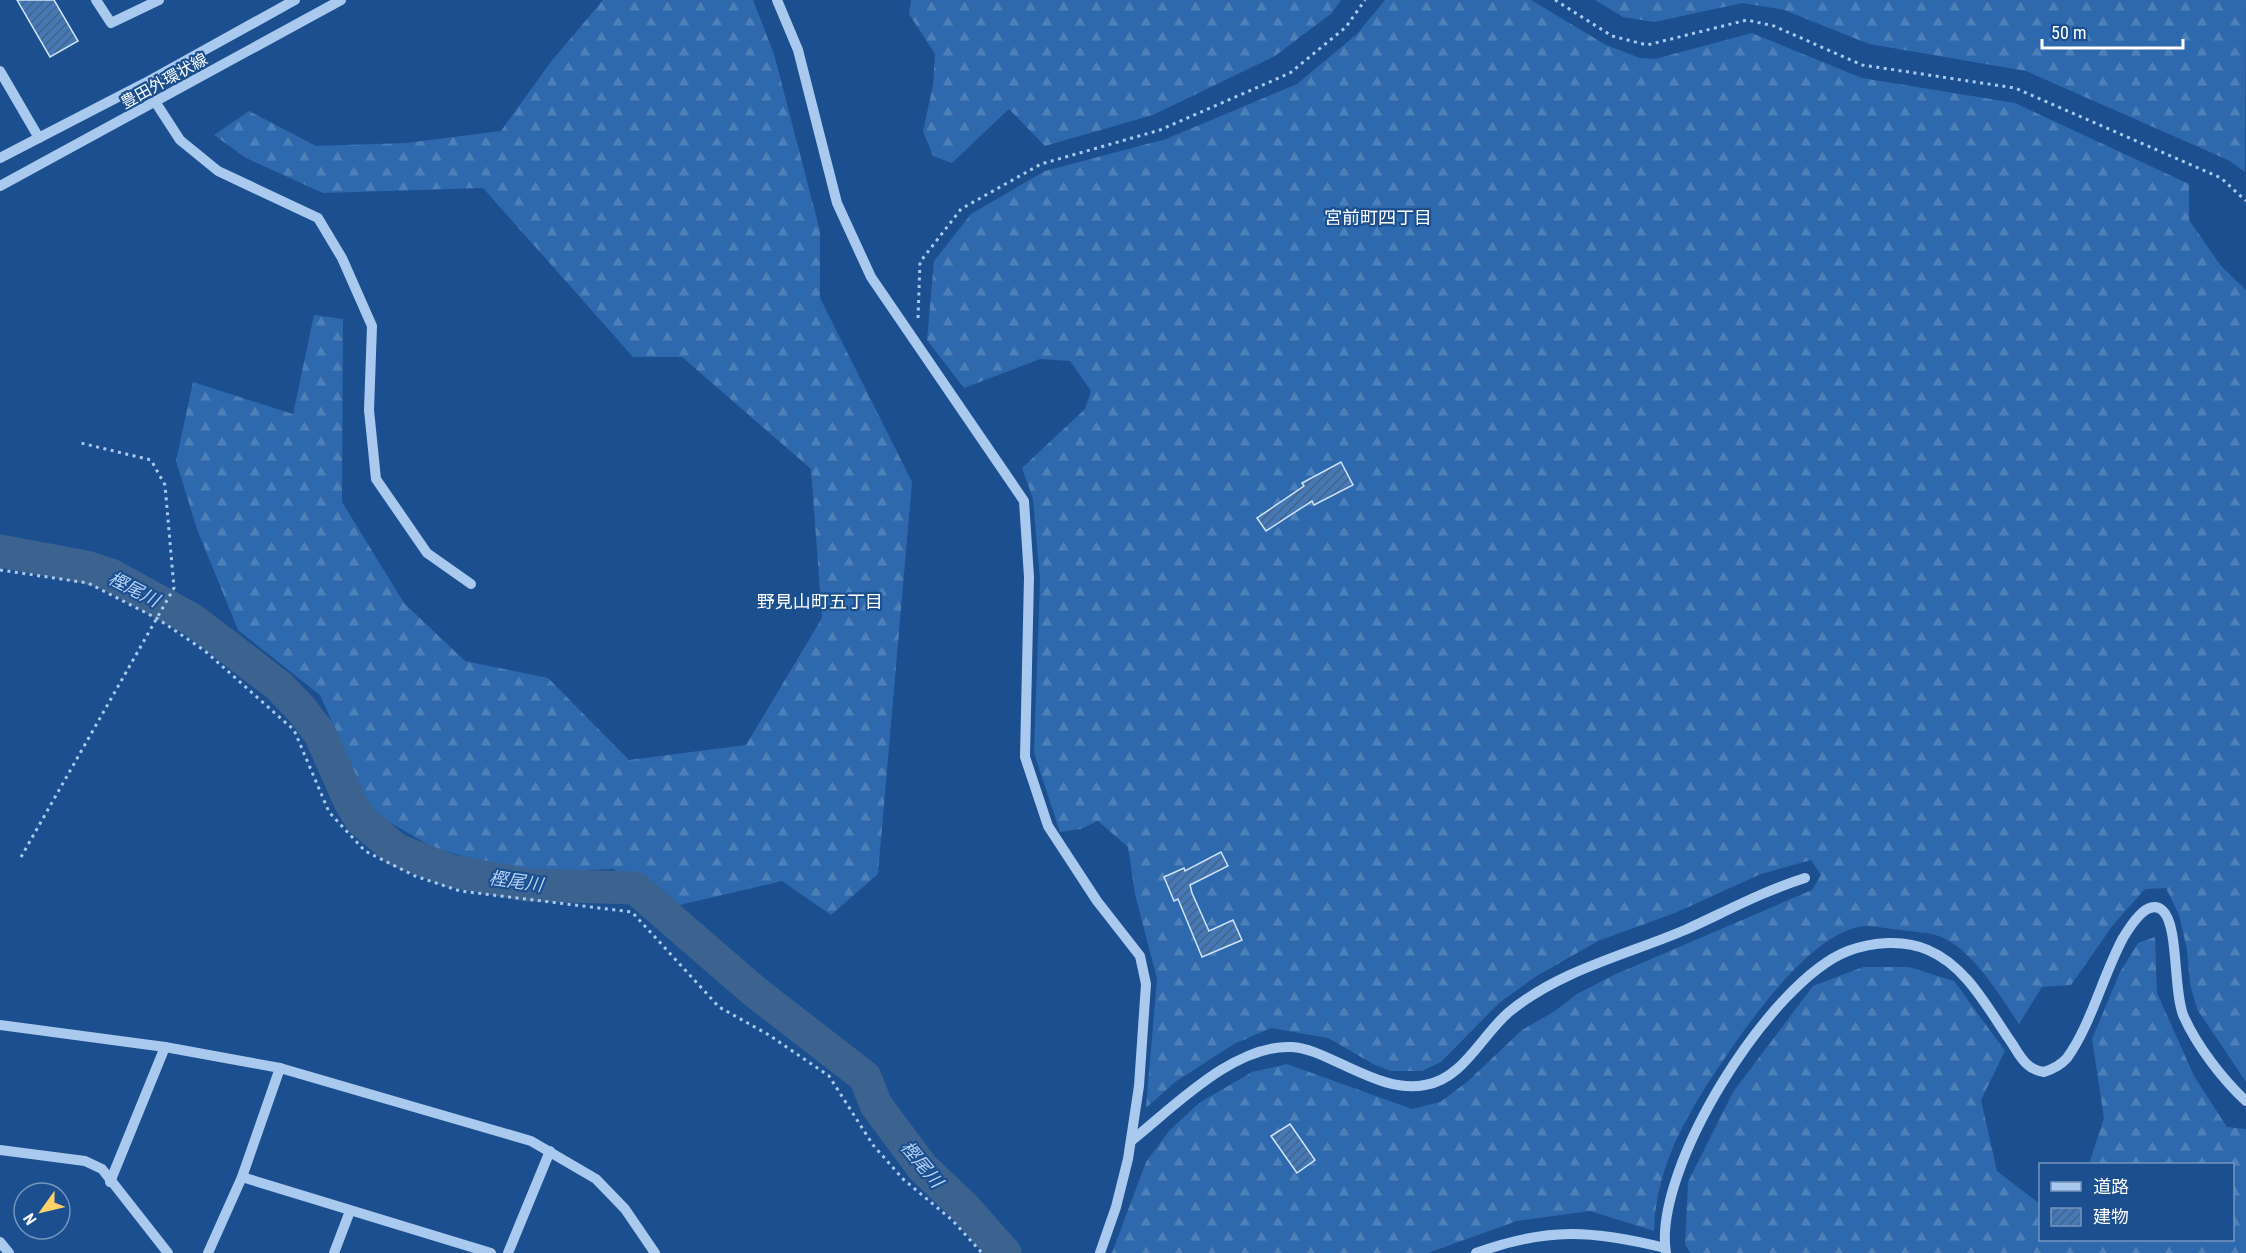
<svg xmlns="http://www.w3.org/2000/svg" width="2246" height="1253" viewBox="0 0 2246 1253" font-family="'Roboto Condensed','Noto Sans JP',sans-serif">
  <defs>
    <pattern id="forest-firs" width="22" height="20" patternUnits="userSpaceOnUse" patternTransform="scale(1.5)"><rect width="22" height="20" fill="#2e69ad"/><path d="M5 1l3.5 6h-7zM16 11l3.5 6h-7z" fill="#4d80b9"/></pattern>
    <pattern id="building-hatch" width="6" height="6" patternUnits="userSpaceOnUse" patternTransform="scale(1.5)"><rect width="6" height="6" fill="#4478b7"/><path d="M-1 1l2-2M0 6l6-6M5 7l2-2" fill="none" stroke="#486282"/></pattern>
  </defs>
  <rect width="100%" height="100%" fill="#1b4f8f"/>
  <!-- forest -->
  <g fill="url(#forest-firs)">
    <path d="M603,0H753L774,54L820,231V298L912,482L878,874L831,915L782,881L680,905L613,869L522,873L434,848L372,812L320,695L238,630L197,529L176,461L193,382L293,414L314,315L343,319L342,502L404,603L465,661L548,678L629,760L746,745L822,618L811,469L682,357H633L483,188L323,193L246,158L214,135L249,111L316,146L406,143L501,131L550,63Z"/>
    <path d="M911,0H1341L1332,13L1275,56L1153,115L1045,146L1009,109L952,163L933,156L923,131L933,85L935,54L909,14Z"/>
    <path d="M1385,0H1531L1606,45L1640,58L1655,59L1752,33L1862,78L2015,103L2189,184V220L2221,266L2246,290V1082L2197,1009L2190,984L2187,950L2179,915L2166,888L2145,889L2113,925L2071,985L2042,987L2019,1024C2001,997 1972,949 1941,937C1929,932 1914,932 1901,930C1889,929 1876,926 1865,926C1816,930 1759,1009 1733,1046C1694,1103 1656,1159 1654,1231L1590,1211L1517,1221L1428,1253H1112L1146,1162L1169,1131L1199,1103L1252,1072L1287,1064L1412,1109L1440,1102L1467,1082L1522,1030L1555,1011L1577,994L1616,974L1812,890L1821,875L1811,860L1761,874L1675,913L1598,941L1535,977L1499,1003L1441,1062L1422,1071H1391L1375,1065L1328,1038L1271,1028L1234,1044L1175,1082L1146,1108L1157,979L1135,894L1128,847L1098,821L1081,829L1060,832L1034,753L1040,580L1033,499L1022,468L1085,409L1091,391L1070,361L1040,359L964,388L927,340L934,261L971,214L1045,171L1166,139L1297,84L1357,34Z"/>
    <path d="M1595,0H2246L2245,172L2228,160L2026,71L1869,44L1784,10L1743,3L1654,22L1623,17Z"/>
    <path d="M2155,937L2157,993L2194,1076L2227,1127L2246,1129V1253H1690L1685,1244L1688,1182L1733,1092L1813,986L1863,967H1909L1954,981L2005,1051L1981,1100L1997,1171L2040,1204V1240H2232V1164H2089L2104,1118L2092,1039L2120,972L2138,943Z"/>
  </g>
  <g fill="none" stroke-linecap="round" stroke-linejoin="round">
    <!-- river -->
    <path stroke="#3c6290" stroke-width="33" d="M0,551L86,567L111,575L193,620L279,686L302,710L320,734L350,802L361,820L397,850L451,871L528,885L635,888L754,991L865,1077L876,1105L922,1167L964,1207L1005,1253"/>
  </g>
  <!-- building -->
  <g fill="url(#building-hatch)" stroke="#cfe3fa" stroke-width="1.5">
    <path d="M17,0H54L78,41L50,57Z"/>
    <path d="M1341,462L1353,485L1314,505L1312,501L1266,531L1257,518L1304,486L1302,483Z"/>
    <path d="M1221,852L1228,866L1190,885L1192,893L1209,931L1233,920L1242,940L1202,957L1178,899L1174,901L1164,877L1184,868L1185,871Z"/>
    <path d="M1290,1124L1315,1160L1297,1173L1271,1136Z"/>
  </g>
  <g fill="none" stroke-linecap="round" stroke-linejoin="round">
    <!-- path -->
    <g stroke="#a9c9ee" stroke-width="3" stroke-dasharray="3 4.5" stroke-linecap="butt">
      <path d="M1555,0L1612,36L1647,45L1747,20L1774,26L1862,65L2015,88L2221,178L2246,201"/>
      <path d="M918,318L920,262L961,209L1041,164L1160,130L1290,73L1346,27L1365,0"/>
      <path d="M0,570L88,583L158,619L205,651L294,730L329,812L365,851L415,876L460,891L632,912L719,1007L769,1035L829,1076L873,1145L903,1179L952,1220L982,1253"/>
      <path d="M21,857L174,588L165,485L151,460L81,443"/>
    </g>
    <!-- minor -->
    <g stroke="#a9c9ee" stroke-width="10">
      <path d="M96,0L111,23L159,0"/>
      <path d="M777,0L798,50L837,203L871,277L1024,501L1029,577L1025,757L1048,826L1097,901L1140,956L1146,984L1139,1086L1128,1159L1116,1207L1100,1253"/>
      <path d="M0,71L39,138"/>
      <path d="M156,103L180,140L218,171L318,218L342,258L372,326L369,410L376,479L427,553L471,584"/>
      <path d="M0,158L145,83L295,0"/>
      <path d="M0,186L341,0"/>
      <path d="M0,1025L165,1047L280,1068L531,1141L596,1179L625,1209L655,1253"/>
      <path d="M1131,1141C1174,1107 1234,1044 1292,1047C1308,1048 1324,1056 1339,1063C1366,1075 1395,1091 1425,1085C1463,1079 1481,1036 1509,1012C1560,970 1626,955 1685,930C1725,912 1763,891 1805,878"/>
      <path d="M0,1150L85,1161L102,1169L168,1253"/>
      <path d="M242,1177L491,1253"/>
      <path d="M110,1182L165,1047"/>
      <path d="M0,1242L9,1253"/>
      <path d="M208,1253L242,1177L280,1068"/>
      <path d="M334,1253L350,1211"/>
      <path d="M508,1253L550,1151"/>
      <path d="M1476,1253C1547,1227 1593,1230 1665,1248"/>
      <path d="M1666,1253C1652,1170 1770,981 1848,951C1872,942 1904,939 1928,950C1966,966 1987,1007 2009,1039C2015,1047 2020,1059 2028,1065C2032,1069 2039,1071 2044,1072C2053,1069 2061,1065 2067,1058C2091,1025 2103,975 2123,938C2129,928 2148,896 2163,911C2179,926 2173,994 2184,1017C2197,1046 2223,1080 2246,1101"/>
    </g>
  </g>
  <g text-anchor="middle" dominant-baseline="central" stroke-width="4.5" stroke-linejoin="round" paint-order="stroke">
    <!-- street labels -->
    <g font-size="16" fill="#fff" stroke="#1b4f8f">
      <text transform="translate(164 81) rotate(-29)">豊田外環状線</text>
    </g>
    <!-- neighbourhood labels -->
    <g font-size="18" fill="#fff" stroke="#1b4f8f">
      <text x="1378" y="217">宮前町四丁目</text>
      <text x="820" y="601">野見山町五丁目</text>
    </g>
    <!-- water labels -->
    <g font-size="18" font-style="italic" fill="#b5d3f5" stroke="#1b4f8f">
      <text transform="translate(134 589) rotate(27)">樫尾川</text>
      <text transform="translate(516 881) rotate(8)">樫尾川</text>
      <text transform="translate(922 1164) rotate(50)">樫尾川</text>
    </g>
  </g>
  <!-- legend -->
  <rect x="2039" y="1163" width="195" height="78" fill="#1b4f8f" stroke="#7695bc" stroke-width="1.5"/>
  <rect x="2051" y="1182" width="30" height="9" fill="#a9c9ee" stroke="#7695bc" stroke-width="1.5"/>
  <text x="2093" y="1193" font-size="18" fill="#ffffff">道路</text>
  <rect x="2051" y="1208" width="30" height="18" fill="url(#building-hatch)" stroke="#7695bc" stroke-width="1.5"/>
  <text x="2093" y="1223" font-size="18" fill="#ffffff">建物</text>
  <!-- north arrow -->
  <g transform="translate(42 1211) rotate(236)"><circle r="28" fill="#1b4f8f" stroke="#7695bc" stroke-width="1.5"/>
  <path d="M0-4.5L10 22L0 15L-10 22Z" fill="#ffd166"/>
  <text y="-9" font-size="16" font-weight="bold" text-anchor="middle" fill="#ffffff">N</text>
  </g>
  <!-- scale -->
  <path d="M2042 39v9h141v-9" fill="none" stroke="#ffffff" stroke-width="3"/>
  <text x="2051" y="39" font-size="18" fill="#ffffff" stroke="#1b4f8f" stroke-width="4.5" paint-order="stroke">50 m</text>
</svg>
